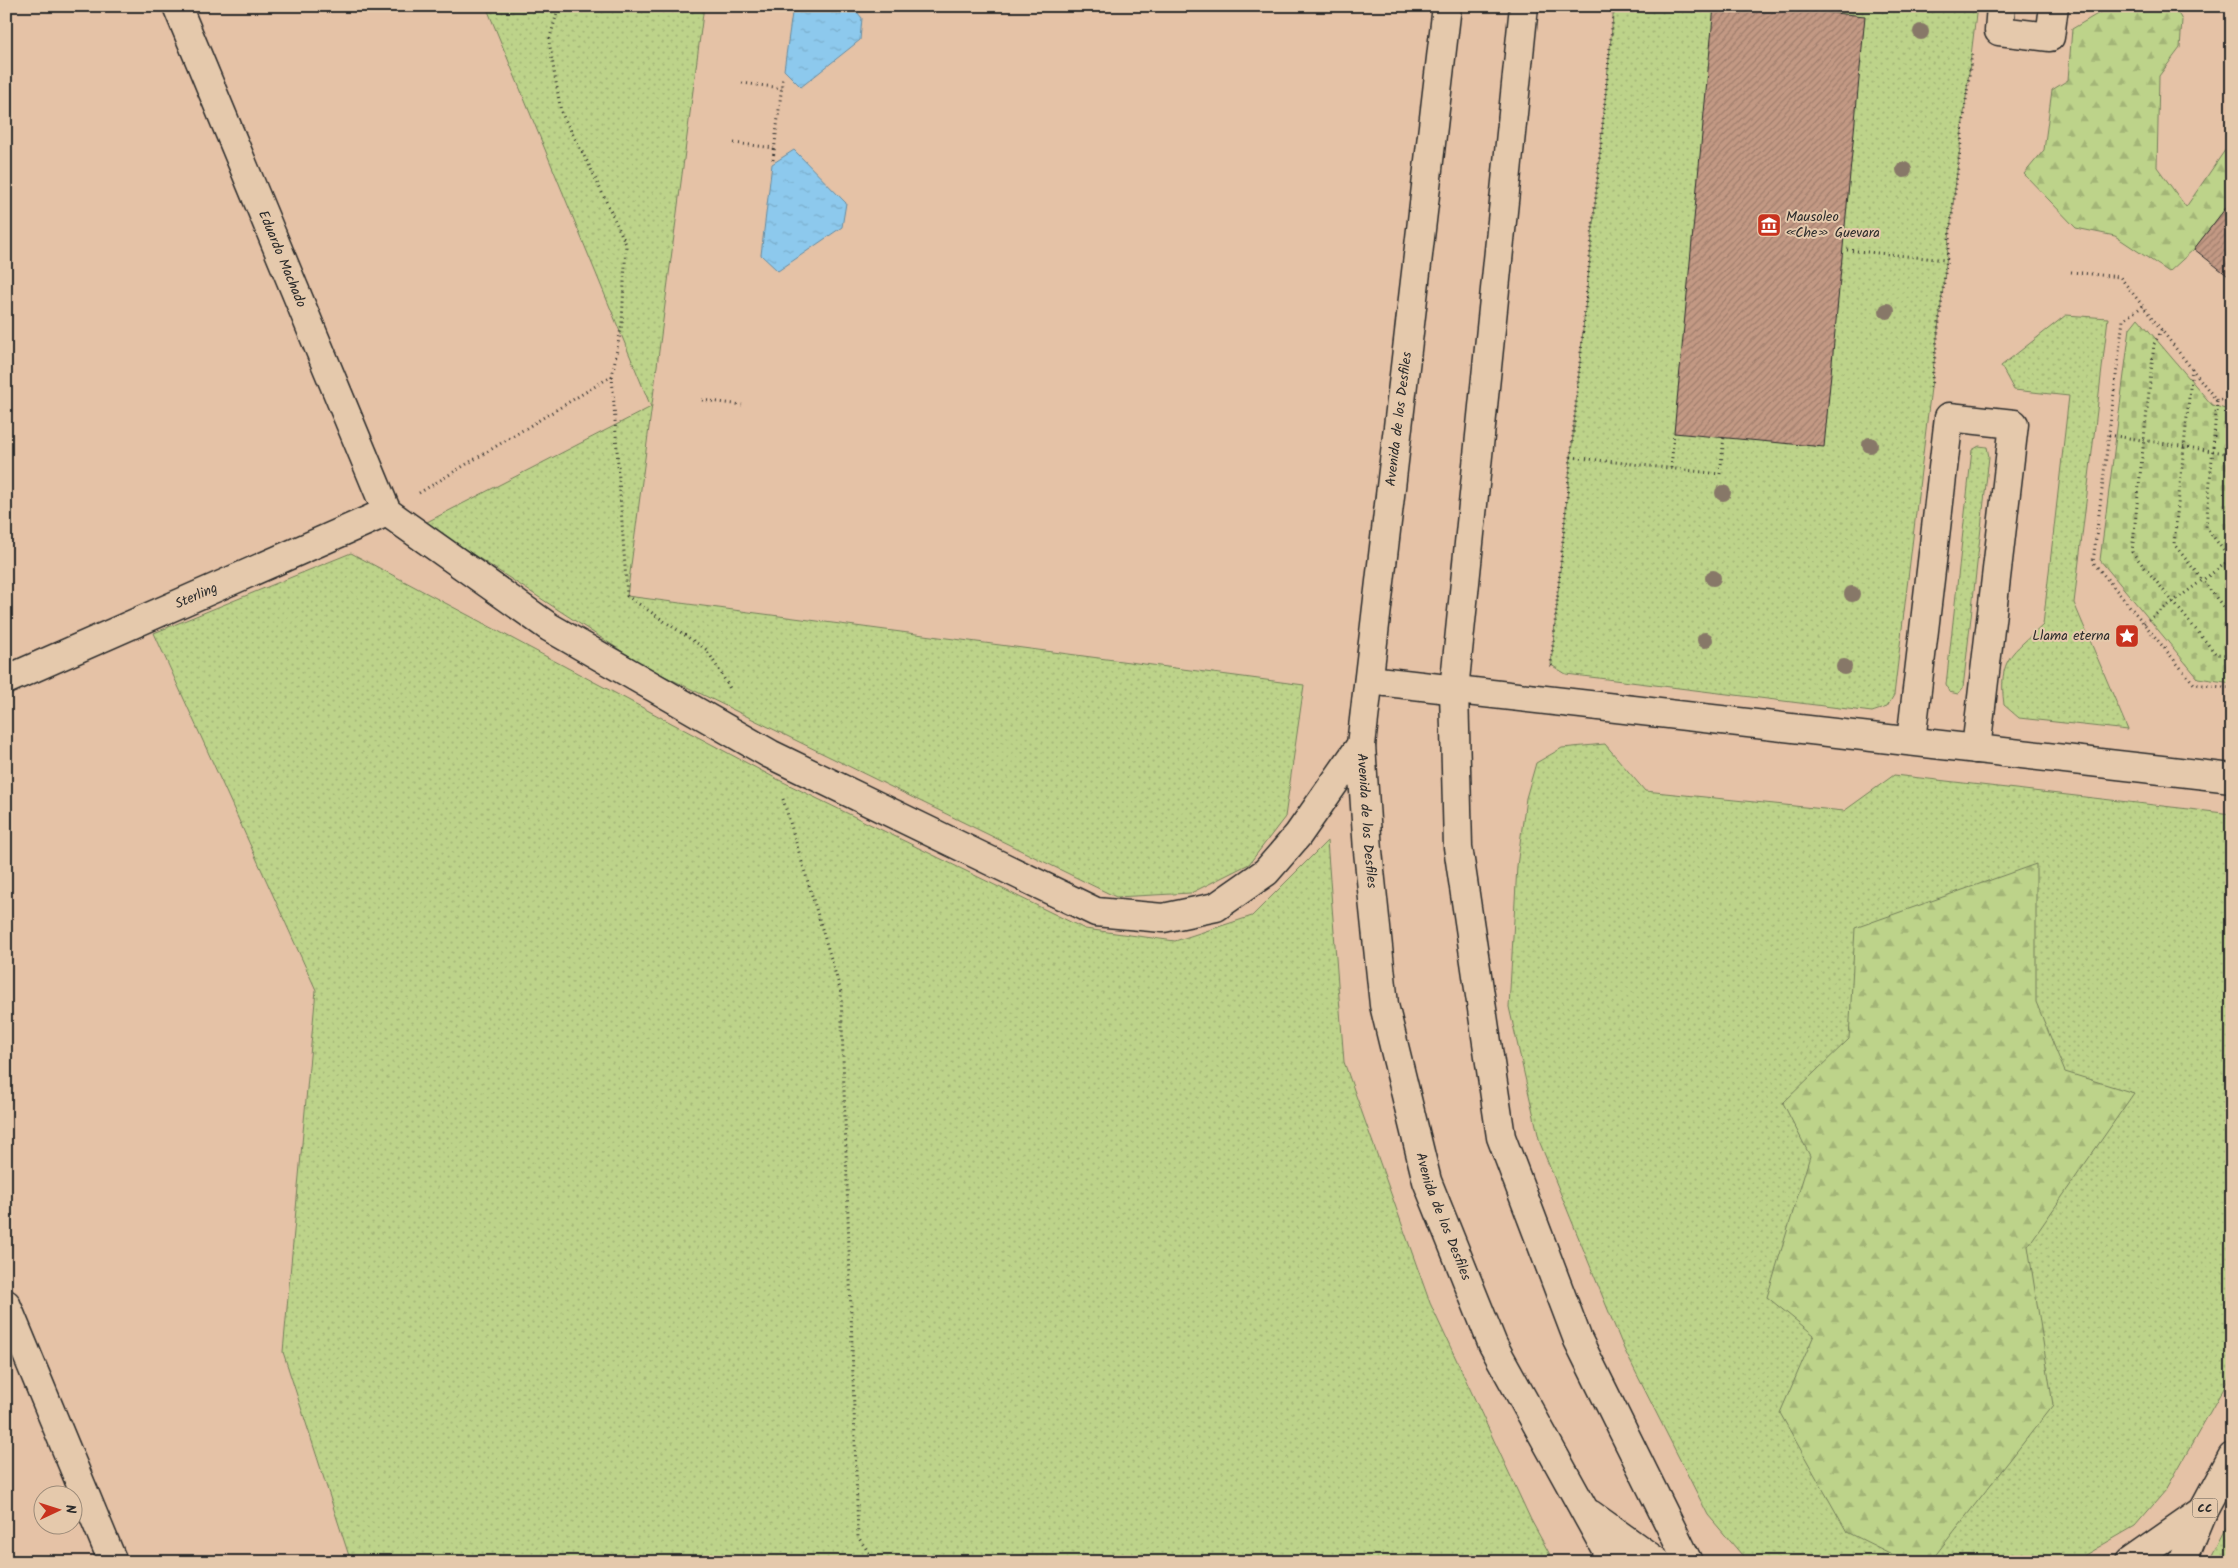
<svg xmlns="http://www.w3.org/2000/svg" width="2238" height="1568" viewBox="0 0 2238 1568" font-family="Kalam,sans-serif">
  <defs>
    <pattern id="grass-dots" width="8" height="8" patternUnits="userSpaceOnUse" patternTransform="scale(1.25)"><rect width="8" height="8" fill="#bdd38a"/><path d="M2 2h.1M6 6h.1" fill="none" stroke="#a3b577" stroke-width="1.8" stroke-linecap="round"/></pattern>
    <pattern id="forest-firs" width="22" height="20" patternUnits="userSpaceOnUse" patternTransform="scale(1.25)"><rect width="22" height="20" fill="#bdd38a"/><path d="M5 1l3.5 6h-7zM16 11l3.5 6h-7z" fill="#a3b577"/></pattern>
    <pattern id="cemetery-stones" width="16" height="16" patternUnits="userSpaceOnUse" patternTransform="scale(1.25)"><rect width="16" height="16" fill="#bdd38a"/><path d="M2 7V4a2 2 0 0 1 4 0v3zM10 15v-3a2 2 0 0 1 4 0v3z" fill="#a3b577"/></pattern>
    <pattern id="water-ripples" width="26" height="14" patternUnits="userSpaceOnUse" patternTransform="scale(1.25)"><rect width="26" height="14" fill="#8dc9ed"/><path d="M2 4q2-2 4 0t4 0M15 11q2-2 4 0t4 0" fill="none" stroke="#7aadcb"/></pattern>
    <pattern id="building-hatch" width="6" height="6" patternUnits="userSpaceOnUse" patternTransform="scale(1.25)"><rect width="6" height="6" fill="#c39984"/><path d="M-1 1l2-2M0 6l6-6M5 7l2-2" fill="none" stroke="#9f7d6c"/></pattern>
  </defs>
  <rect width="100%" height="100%" fill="#e5c2a6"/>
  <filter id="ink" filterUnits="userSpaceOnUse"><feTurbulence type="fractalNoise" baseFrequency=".02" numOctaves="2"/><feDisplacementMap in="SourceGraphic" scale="10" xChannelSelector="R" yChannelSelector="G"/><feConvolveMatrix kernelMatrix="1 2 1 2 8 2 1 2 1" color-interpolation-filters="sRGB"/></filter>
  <g filter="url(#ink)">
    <!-- grass -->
    <g fill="url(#grass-dots)" stroke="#747f5a">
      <path d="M486,6H704L627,596L1304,685L1285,817L1249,864L1191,893L1116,897L646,667L425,523L651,407Z"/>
      <path d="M1614,6H1977L1894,695L1887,707L1872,712L1566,674L1551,665Z"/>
      <path d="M2066,315L2108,318L2074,603L2128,730L2019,718L2004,705C1998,657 2012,654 2043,625L2069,396L2014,390L2001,366Z"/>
      <path d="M1979,446L1987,447L1989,457L1963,688L1958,694L1949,692L1946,685L1972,450Z"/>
      <path d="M351,553L777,779L1085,929L1175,941L1252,916L1327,841L1344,1062L1430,1303L1531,1520L1554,1562H351L283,1352L316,990L154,633Z"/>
      <path d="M1605,744L1645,791L1844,811L1894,775L2232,814V1373L2166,1490L2135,1526L2073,1562H1748L1708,1515L1624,1349L1540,1143L1509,1007L1517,866L1526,798L1536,763L1562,748Z"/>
      <path d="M2232,1515V1562H2208Z"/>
    </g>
    <!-- forest -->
    <g fill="url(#forest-firs)" stroke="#747f5a">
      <path d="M2111,6H2174L2182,20L2180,48L2159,76L2157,167L2186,207L2232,140V200L2194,249L2169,272L2115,236L2076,228L2024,174L2044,150L2052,90L2068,80L2072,29Z"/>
      <path d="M2036,864V1002L2065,1072L2134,1093L2028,1246L2053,1405L1930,1562H1908L1847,1532L1780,1413L1814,1335L1767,1297L1810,1156L1783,1103L1849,1039L1855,928Z"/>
    </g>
    <!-- cemetery -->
    <path fill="url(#cemetery-stones)" stroke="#747f5a" d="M2138,318L2212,405L2232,411V683L2198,678L2100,560L2130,328Z"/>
    <!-- water -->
    <g fill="url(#water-ripples)" stroke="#668a9f">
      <path d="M793,6H852L862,18L860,40L801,87L784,70Z"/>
      <path d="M794,150L846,203L842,227L778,271L761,255L772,164Z"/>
    </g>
    <!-- building -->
    <g fill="url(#building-hatch)" stroke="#2b2b2b">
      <path d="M1714,6H1762L1865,16L1824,447L1674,433Z"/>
      <path d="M2232,200V279L2194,249Z"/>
    </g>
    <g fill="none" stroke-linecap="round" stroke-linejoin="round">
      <defs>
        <g id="minor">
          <path id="s1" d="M177,6L387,512"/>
          <path d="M2001,6L1999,31L2050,37L2054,6"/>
          <path d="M387,512L549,627L770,754L1096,912L1163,918L1216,907L1266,872L1298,835L1361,745"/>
          <path id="s2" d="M6,680L387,512"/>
          <path d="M1369,680L2232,778"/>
          <path d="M1911,741L1949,417L2014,424L1976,749"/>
          <path d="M6,1304L113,1562"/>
        </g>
        <g id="major">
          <path id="s3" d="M1447,6L1361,745L1368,851L1384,1005L1427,1181L1493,1345L1613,1562"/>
          <path d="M1524,6L1454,690L1458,847L1501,1137L1578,1340L1688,1562"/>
          <path d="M1590,1514L1657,1562"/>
          <path d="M2130,1562L2203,1511"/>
          <path d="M2182,1562L2203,1511L2232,1457"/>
        </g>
      </defs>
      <!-- minor casing -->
      <use href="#minor" stroke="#2b2b2b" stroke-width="31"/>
      <!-- major casing -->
      <use href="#major" stroke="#2b2b2b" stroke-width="31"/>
      <!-- path -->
      <g stroke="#2b2b2b" stroke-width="3" stroke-dasharray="1 4" stroke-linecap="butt">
        <path d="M742,83L782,88"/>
        <path d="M734,143L774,148"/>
        <path d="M773,160L783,76"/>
        <path d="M1847,250L1946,260"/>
        <path d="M2071,272L2120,277L2217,401L2232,398"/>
        <path d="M2143,306L2123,320L2093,562L2194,684L2232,688"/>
        <path d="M2162,330L2154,344L2132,552L2216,654L2232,655"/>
        <path d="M2192,368L2174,544L2232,618"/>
        <path d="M612,376L627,596L707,650L731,690"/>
        <path d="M1931,388L1972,52"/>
        <path d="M702,400L742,405"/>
        <path d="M2217,401L2206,527L2232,562"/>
        <path d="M2109,435L2232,454"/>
        <path d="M1571,457L1720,474L1724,437"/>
        <path d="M1671,468L1674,433"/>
        <path d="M419,493L612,376L622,323L626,244L590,167L561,112L549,41L559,6"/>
        <path d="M2144,623L2230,560"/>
        <path d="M1552,666L1551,665L1614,6"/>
        <path d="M783,799L841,992L858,1537L875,1562"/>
      </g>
      <!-- minor -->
      <use href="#minor" stroke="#e5c9ac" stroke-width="28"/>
      <!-- major -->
      <use href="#major" stroke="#e5c9ac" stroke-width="28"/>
    </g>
    <!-- trees -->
    <g fill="#877867">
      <circle cx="1921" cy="32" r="8"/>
      <circle cx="1904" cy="170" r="8"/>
      <circle cx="1887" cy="311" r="8"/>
      <circle cx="1870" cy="445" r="8"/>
      <circle cx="1723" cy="493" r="8"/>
      <circle cx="1713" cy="578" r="8"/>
      <circle cx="1852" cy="594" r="8"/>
      <circle cx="1705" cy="640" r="8"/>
      <circle cx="1844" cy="667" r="8"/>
    </g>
  </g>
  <!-- icons -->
  <defs>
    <symbol id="museum-square" viewBox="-11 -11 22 22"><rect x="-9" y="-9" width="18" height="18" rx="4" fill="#c8321e" stroke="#e5c9ac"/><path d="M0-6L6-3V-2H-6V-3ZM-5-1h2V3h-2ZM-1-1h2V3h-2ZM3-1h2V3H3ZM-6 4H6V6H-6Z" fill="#fff"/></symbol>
    <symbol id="sight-square" viewBox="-11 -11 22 22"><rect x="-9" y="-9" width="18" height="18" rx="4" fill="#c8321e" stroke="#e5c9ac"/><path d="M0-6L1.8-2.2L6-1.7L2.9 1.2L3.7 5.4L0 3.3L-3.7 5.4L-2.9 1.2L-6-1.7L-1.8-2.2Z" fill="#fff"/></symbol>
  </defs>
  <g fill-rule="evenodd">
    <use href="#museum-square" x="1755" y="211" width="28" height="28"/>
    <use href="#sight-square" x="2113" y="622" width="28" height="28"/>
  </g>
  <g text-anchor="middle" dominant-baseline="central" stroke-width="4" stroke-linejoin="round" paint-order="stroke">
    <!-- shield labels -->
    <rect fill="#e5c9ac" stroke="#635a52" stroke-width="1" x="2192.5" y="1498.5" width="25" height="19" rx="4"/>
    <g font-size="12" font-weight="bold" fill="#2b2b2b">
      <text x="2205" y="1508">CC</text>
    </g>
    <!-- poi labels -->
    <g font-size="14" fill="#2b2b2b" stroke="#e5c9ac" text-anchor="start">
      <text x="1786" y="217">Mausoleo<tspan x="1786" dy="16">«Che» Guevara</tspan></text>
      <text x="2110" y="636" text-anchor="end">Llama eterna</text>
    </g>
    <!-- street labels -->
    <g font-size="14" fill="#2b2b2b" stroke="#e5c9ac">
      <text stroke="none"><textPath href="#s1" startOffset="274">Eduardo Machado</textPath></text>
      <text transform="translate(1399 419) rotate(-83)">Avenida de los Desfiles</text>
      <text stroke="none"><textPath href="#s2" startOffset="208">Sterling</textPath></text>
      <text stroke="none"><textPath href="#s3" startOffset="820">Avenida de los Desfiles</textPath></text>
      <text stroke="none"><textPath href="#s3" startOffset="1225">Avenida de los Desfiles</textPath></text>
    </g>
  </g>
  <!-- margin -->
  <rect width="2238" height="1568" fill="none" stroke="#e5c9ac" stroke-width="25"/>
  <rect x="12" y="12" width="2213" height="1543" fill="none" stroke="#2b2b2b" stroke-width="2" filter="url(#ink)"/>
  <!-- north arrow -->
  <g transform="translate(58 1510) rotate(86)"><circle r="24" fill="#e5c9ac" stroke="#9b8a78"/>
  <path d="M0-4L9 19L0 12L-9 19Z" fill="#c8321e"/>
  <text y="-8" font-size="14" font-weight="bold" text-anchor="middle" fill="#2b2b2b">N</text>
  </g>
</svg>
